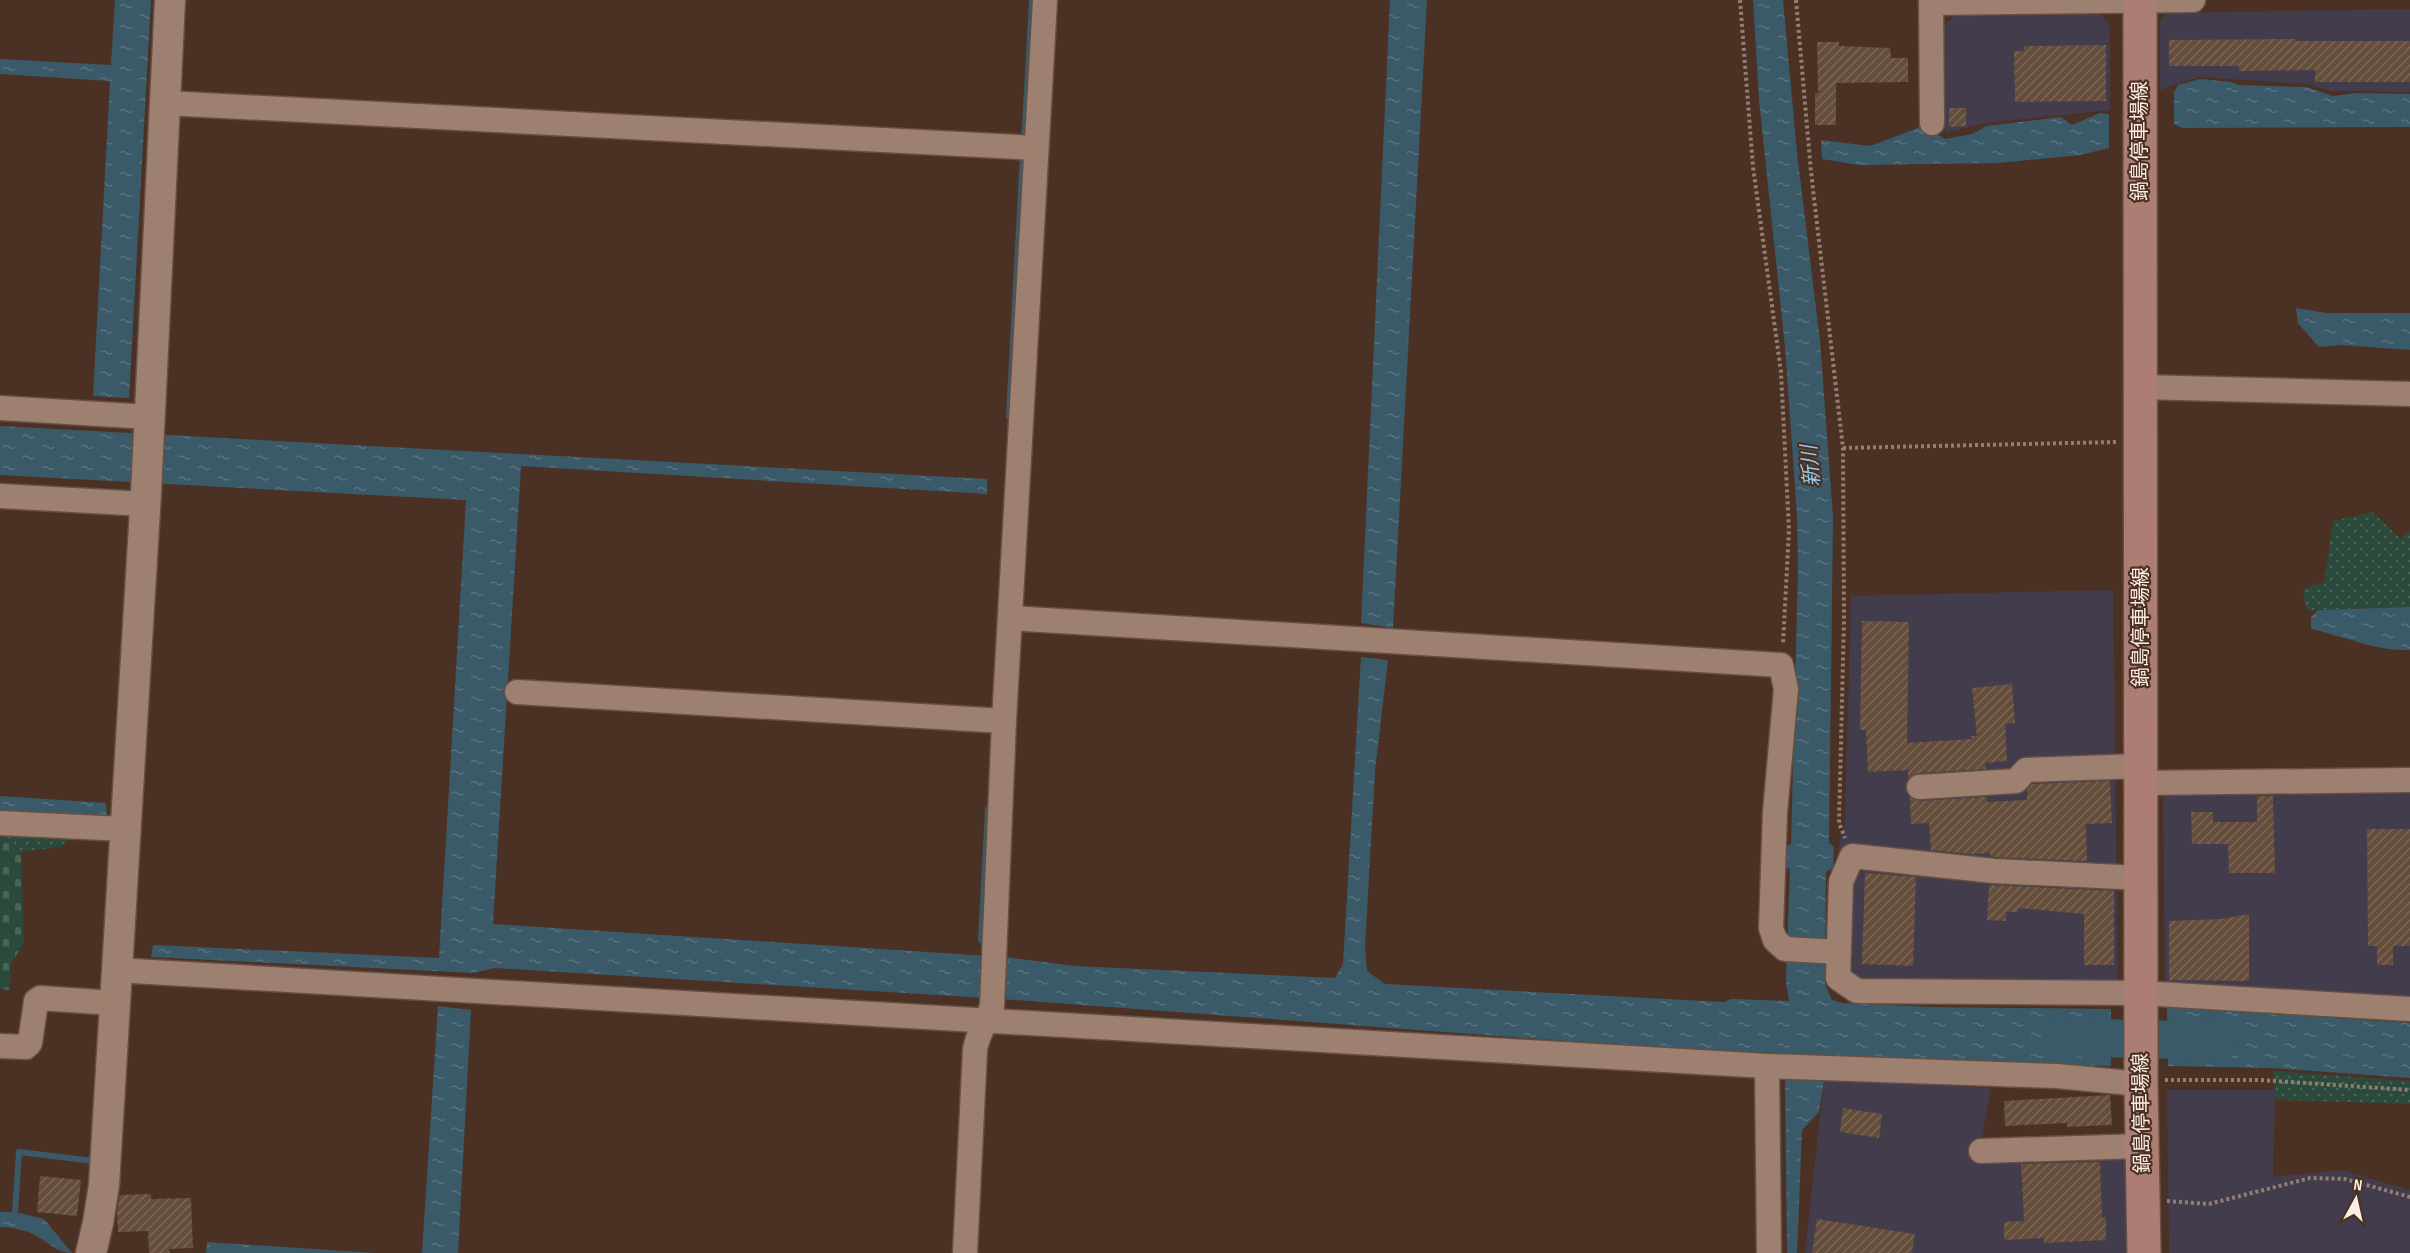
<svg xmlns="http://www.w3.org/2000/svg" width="2410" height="1253" viewBox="0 0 2410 1253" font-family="'Sofia Sans Condensed','Noto Sans JP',sans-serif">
  <defs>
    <pattern id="grass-dots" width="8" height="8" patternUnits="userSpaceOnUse" patternTransform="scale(1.5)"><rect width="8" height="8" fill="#2b4a3c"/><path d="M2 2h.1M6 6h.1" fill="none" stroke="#4b6458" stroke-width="1.8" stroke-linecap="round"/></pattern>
    <pattern id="cemetery-stones" width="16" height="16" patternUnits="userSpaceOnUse" patternTransform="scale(1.5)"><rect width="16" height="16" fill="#2b4a3c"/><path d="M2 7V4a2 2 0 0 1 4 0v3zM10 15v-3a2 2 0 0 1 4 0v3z" fill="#4b6458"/></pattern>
    <pattern id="water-ripples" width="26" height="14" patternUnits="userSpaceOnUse" patternTransform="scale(1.5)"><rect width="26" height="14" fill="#3b5a69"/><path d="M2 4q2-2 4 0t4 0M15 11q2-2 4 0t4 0" fill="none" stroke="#58727e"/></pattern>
    <pattern id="building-hatch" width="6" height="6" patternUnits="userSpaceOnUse" patternTransform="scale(1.5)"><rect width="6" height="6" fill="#644d3a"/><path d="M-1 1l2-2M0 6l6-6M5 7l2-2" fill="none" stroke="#7b6756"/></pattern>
  </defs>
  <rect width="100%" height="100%" fill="#4a3123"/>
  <!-- commercial -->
  <g fill="#433c4d">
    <path d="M2410,9V92L2330,91L2309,84L2198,77L2160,90V22L2167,13Z"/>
    <path d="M2100,14L2110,25V110L1985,123L1945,133L1944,25L1954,16Z"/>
    <path d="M2113,590L2118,1002L1841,996L1832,978L1838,849L1845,823L1851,596Z"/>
    <path d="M2163,787L2410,788V1001L2165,991Z"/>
    <path d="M1824,1080L1991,1088L1978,1159L2125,1155L2127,1253H1805Z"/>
    <path d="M2167,1090H2275L2273,1177L2342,1170L2410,1190V1253H2169Z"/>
  </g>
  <!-- grass -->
  <g fill="url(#grass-dots)">
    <path d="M2372,512L2401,539L2410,530V607L2306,610L2303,589L2324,582L2333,521Z"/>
    <path d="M0,829L75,834L61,847L21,852L13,842L0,840Z"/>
    <path d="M2273,1071L2410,1081V1104L2275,1100Z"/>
  </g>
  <!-- cemetery -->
  <path fill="url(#cemetery-stones)" d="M0,840L13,842L21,852L24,943L11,964L10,990L0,989Z"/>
  <!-- water -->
  <g fill="url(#water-ripples)">
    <path d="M115,0H151L129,398L93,396L110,81L0,74V59L111,65Z"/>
    <path d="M1390,0H1427L1393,628L1361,623Z"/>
    <path d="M1753,0H1783L1797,153L1820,341L1833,517L1829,843L1834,847L1833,868L1826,872L1825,984L1832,1000L1842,1003L1933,1007L2111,1009V1066L1805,1058L1728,1053L1002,999L495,968L473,973L151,957L153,945L439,958L466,500L0,475V426L987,479V494L521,466L493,924L1004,957L1075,966L1335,978L1343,964L1361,657L1388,660L1375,771L1365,947L1367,971L1385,984L1724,1002L1731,999L1789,1001L1786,982L1790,869L1782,866L1783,847L1791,844L1798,569L1797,516L1785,347L1759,100Z"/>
    <path d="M2200,79L2231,82L2239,85L2306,87L2333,96L2356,93L2410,94V127L2182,128L2174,124V92L2178,85Z"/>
    <path d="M2100,113L2109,114V148L2080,155L1998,163L1859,165L1822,159L1821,140L1870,146L1923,126L1945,139L1972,134L1987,126L2061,117L2072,125Z"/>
    <path d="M2296,308L2326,313H2410V350L2342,345L2319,347L2298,323Z"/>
    <path d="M2410,607V650C2375,651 2344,636 2311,629V617L2318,610Z"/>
    <path d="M0,796L106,803L107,817L0,810Z"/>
    <path d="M438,1006L471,1010L458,1253H422Z"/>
    <path d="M2167,1007L2410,1023V1078L2273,1068L2168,1066Z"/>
    <path d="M1803,1077L1824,1080L1819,1112L1802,1130L1797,1253H1787L1785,1079Z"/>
    <path d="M0,1212H15L44,1219L72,1253C57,1253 51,1244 38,1237C28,1230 11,1227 0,1227Z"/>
    <path d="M207,1242L375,1253H206Z"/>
  </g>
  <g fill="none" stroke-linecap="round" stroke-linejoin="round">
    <!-- stream -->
    <g stroke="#3b5a69" stroke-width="6">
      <path d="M1024,143L1032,0"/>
      <path d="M1009,416L1023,153"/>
      <path d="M981,940L988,809"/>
      <path d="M15,1212L19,1152L94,1161"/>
    </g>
    <!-- river -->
    <path stroke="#3b5a69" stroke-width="38" d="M2060,1037L2219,1041"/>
  </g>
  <!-- building -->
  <g fill="url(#building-hatch)">
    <path d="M2296,39V41H2410V82H2315V70L2239,71V66H2169V40Z"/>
    <path d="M1817,42H1839V46L1890,48L1891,58H1908V82L1836,83V125H1815V93H1818Z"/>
    <path d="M2106,45V101L2015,102L2014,51H2024V46Z"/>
    <path d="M1949,108H1966V126L1949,127Z"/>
    <path d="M1862,621L1909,622L1907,743L1972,739L1971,736H1977L1972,688L2012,684L2015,723L2005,724L2007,761L1985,763L1986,769L1918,773L1908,778V770L1868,772L1866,730H1860Z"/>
    <path d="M2110,781L2112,823L2086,824L2087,861L1995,857L1990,856V853L1972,854L1931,850L1929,823L1911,824L1910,797L1920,801L1987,797V802L2027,800V790L2032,784Z"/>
    <path d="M2257,796H2273L2275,873H2229L2228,844H2192L2191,812H2213V822H2257Z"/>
    <path d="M2367,829H2410V946H2393V965H2377V946H2368Z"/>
    <path d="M1865,873L1916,877L1913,966L1862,964Z"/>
    <path d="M1989,885L2114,891V965H2084V914L2018,908V912H2006V921L1987,920Z"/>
    <path d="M2249,914V981L2169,980V921L2221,919Z"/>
    <path d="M2110,1095L2112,1125L2067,1127V1123L2005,1126L2004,1101Z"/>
    <path d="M1843,1108L1882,1114L1879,1138L1840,1132Z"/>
    <path d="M2100,1162L2102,1218L2106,1217V1240L2044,1243V1238L2004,1240V1222L2024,1221L2021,1164Z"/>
    <path d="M40,1176L81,1180L77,1216L37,1212Z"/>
    <path d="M151,1194V1199L191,1198L193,1248L169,1249L170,1253H149L148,1231L118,1232L117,1211L120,1195Z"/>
    <path d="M1817,1219L1915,1234L1912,1253H1812Z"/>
  </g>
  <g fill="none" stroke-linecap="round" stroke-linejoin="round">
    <defs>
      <g id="minor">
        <path d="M1931,0L1932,123"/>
        <path d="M1931,3L2193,0"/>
        <path d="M165,103L1036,148"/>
        <path d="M2140,387L2410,394"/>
        <path d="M0,408L149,417"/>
        <path d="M0,496L145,504"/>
        <path d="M1010,618L1781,665L1786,689L1775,813L1771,928L1775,940L1785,949L1839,952"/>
        <path d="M517,692L1004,721"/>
        <path d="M2141,783L2410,780"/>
        <path d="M1919,787L2016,781L2026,770L2141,766"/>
        <path d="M0,823L124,829"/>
        <path d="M2141,878L1994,871L1852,856L1841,882L1838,978L1857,991L2141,993L2410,1009"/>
        <path d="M116,970L1767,1066L2057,1076L2141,1084"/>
        <path d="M0,1046L26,1047L30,1043L36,1001L40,998L114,1003"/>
        <path d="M1767,1066L1769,1253"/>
        <path d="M1981,1151L2142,1146"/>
        <path d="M965,1253L975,1050C977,1034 987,1022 992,1006L1004,721L1045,0"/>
      </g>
      <path id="tertiary" d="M91,1253L98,1223L104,1185L146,493L170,0"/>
      <path id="secondary" d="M2140,0L2141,1084L2144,1253"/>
    </defs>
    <!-- minor casing -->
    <use href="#minor" stroke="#654f44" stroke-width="27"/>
    <!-- tertiary casing -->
    <use href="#tertiary" stroke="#654f44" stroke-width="33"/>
    <!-- secondary casing -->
    <use href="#secondary" stroke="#654f44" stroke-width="36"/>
    <!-- path -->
    <g stroke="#947e73" stroke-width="4" stroke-dasharray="3 3" stroke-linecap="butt">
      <path d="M1740,0L1753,167L1781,372L1789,530L1783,644"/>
      <path d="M1796,0L1811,172L1843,448L1844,620L1839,823L1845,838"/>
      <path d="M1843,448L2116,442"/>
      <path d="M2165,1080H2260L2410,1090"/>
      <path d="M2167,1201L2209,1204L2310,1178L2345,1179L2410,1197"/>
    </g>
    <!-- minor -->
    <use href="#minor" stroke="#9e8070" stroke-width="24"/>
    <!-- tertiary -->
    <use href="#tertiary" stroke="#9e8070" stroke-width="30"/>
    <!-- secondary -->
    <use href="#secondary" stroke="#ac7e73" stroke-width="33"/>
  </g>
  <g text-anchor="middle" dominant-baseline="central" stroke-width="4.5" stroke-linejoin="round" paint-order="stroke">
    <!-- street labels -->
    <g font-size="20" fill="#feede5" stroke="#4a3123">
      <text transform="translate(2140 141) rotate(-90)">鍋島停車場線</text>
      <text transform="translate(2141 627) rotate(-90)">鍋島停車場線</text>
      <text transform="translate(2142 1113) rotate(-91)">鍋島停車場線</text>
    </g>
    <!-- water labels -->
    <g font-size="21" font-style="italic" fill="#91cdea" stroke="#4a3123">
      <text transform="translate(1811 466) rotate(-95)">新川</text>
    </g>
  </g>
  <!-- north arrow -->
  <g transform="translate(2356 1199) rotate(8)" stroke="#4a3123" stroke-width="4.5" paint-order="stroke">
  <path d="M0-4.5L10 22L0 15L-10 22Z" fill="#feede5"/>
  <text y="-9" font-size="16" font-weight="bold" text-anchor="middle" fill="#feede5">N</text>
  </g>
</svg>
